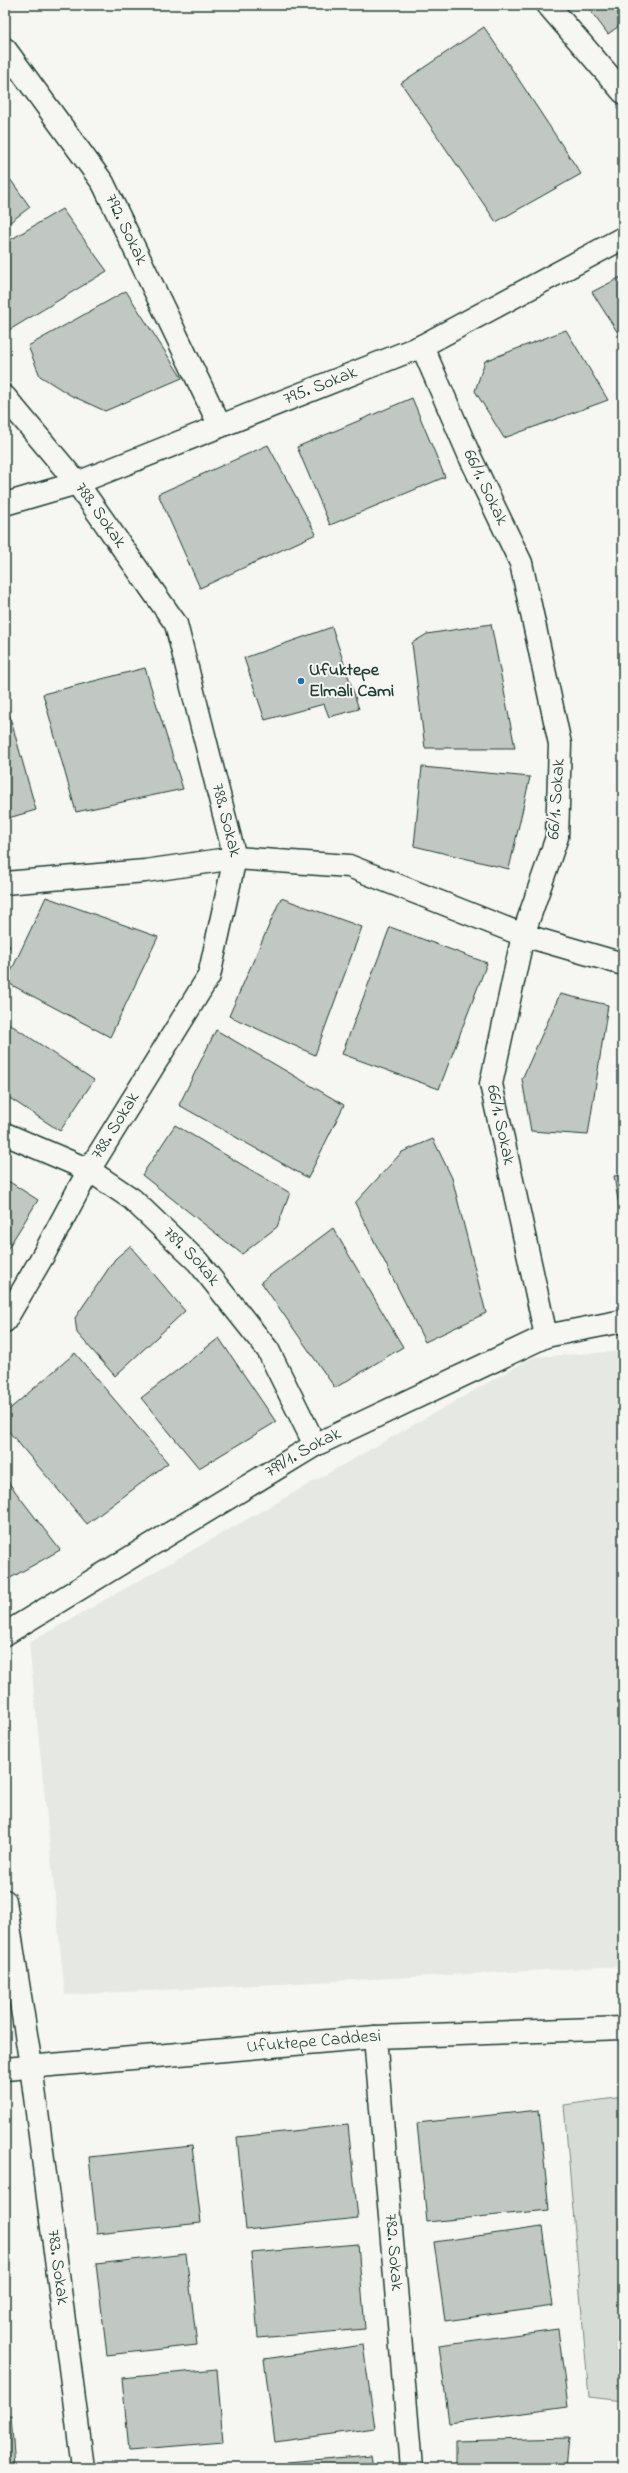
<svg xmlns="http://www.w3.org/2000/svg" width="628" height="2473" viewBox="0 0 628 2473" font-family="'Indie Flower',sans-serif">
  <rect width="100%" height="100%" fill="#f6f6f2"/>
  <filter id="ink" filterUnits="userSpaceOnUse"><feTurbulence type="fractalNoise" baseFrequency=".025" numOctaves="2"/><feDisplacementMap in="SourceGraphic" scale="8" xChannelSelector="R" yChannelSelector="G"/><feConvolveMatrix kernelMatrix="1 2 1 2 8 2 1 2 1" color-interpolation-filters="sRGB"/></filter>
  <g filter="url(#ink)">
    <!-- built -->
    <path fill="#e6e8e4" d="M623,1351V1966L65,1995L29,1643L533,1357Z"/>
    <!-- green -->
    <path fill="#d6dbd6" stroke="#7a8c85" d="M623,2097V2401L589,2397L564,2105Z"/>
    <!-- building -->
    <g fill="#c1c8c3" stroke="#1f3d34">
      <path d="M586,5H623V23L608,34Z"/>
      <path d="M484,27L581,174L496,222L401,83Z"/>
      <path d="M5,172L30,207L5,226Z"/>
      <path d="M62,209L107,271L6,332L5,243Z"/>
      <path d="M623,276V341L592,292Z"/>
      <path d="M126,291L182,378L105,411L70,395L40,376L28,346Z"/>
      <path d="M566,330L608,400L504,438L475,391L485,361Z"/>
      <path d="M412,398L445,477L330,525L297,447Z"/>
      <path d="M268,445L316,534L200,588L158,494Z"/>
      <path d="M491,624L515,748H425L412,643L427,634Z"/>
      <path d="M332,627L359,709L329,717L324,704L265,720L244,658Z"/>
      <path d="M145,668L183,789L76,812L43,694Z"/>
      <path d="M5,699L36,810L5,819Z"/>
      <path d="M422,767L530,777L509,869L414,846Z"/>
      <path d="M46,897L158,937L110,1037L6,982Z"/>
      <path d="M281,898L362,927L315,1055L229,1016Z"/>
      <path d="M390,927L487,963L439,1089L342,1054Z"/>
      <path d="M5,943L10,946L5,955Z"/>
      <path d="M560,994L608,1005L588,1135L531,1131L522,1079Z"/>
      <path d="M5,1021L94,1080L60,1131L5,1095Z"/>
      <path d="M216,1030L344,1105L308,1178L179,1105Z"/>
      <path d="M175,1125L290,1193L277,1227L242,1254L142,1175Z"/>
      <path d="M433,1139L452,1178L486,1313L425,1342L355,1203L402,1152Z"/>
      <path d="M623,1175V1231L614,1176Z"/>
      <path d="M5,1179L38,1200L5,1253Z"/>
      <path d="M333,1228L403,1347L335,1388L261,1282Z"/>
      <path d="M130,1246L185,1311L115,1376L77,1333L75,1318L115,1259Z"/>
      <path d="M219,1338L276,1422L199,1468L141,1398Z"/>
      <path d="M75,1353L168,1463L87,1524L5,1427V1413Z"/>
      <path d="M5,1478L60,1550L5,1581Z"/>
      <path d="M539,2110L549,2210L427,2222L417,2123Z"/>
      <path d="M348,2125L358,2218L246,2230L237,2137Z"/>
      <path d="M192,2146L201,2223L97,2234L89,2157Z"/>
      <path d="M542,2227L553,2306L445,2321L434,2242Z"/>
      <path d="M358,2244L365,2329L258,2338L251,2253Z"/>
      <path d="M186,2254L197,2345L107,2355L96,2264Z"/>
      <path d="M558,2329L568,2407L449,2423L439,2345Z"/>
      <path d="M363,2345L375,2428L275,2442L264,2359Z"/>
      <path d="M217,2369L223,2442L129,2450L122,2378Z"/>
      <path d="M11,2416L15,2468H5V2417Z"/>
      <path d="M569,2438L566,2468H455V2441Z"/>
      <path d="M371,2455L373,2468H287V2462Z"/>
    </g>
    <g fill="none" stroke-linecap="round" stroke-linejoin="round">
      <defs>
        <g id="minor">
          <path d="M548,5L623,92"/>
          <path id="s1" d="M5,49L103,183L220,426"/>
          <path id="s2" d="M422,346L471,459L521,563L560,744L557,837L523,935L491,1084L546,1336"/>
          <path id="s3" d="M5,397L77,483L176,624L235,858L209,976L89,1170L44,1254L5,1321"/>
          <path id="s4" d="M5,504L77,483L422,346L623,238"/>
          <path d="M5,883L145,871L235,858L349,866L523,935L623,964"/>
          <path id="s5" d="M5,1134L89,1170L132,1199L198,1262L268,1350L315,1445"/>
          <path id="s6" d="M5,1634L315,1445L546,1336L623,1321"/>
          <path id="s7" d="M5,1901L31,2066L83,2468"/>
          <path id="s8" d="M375,2037L411,2468"/>
          <path id="s9" d="M5,2069L375,2037L623,2028"/>
        </g>
      </defs>
      <!-- minor casing -->
      <use href="#minor" stroke="#1f3d34" stroke-width="25"/>
      <!-- minor -->
      <use href="#minor" stroke="#f6f6f2" stroke-width="22"/>
    </g>
  </g>
  <!-- markers -->
  <circle fill="#1f6fb2" stroke="#f6f6f2" stroke-width="1.5" cx="301" cy="681" r="4"/>
  <g text-anchor="middle" dominant-baseline="central" stroke-width="4" stroke-linejoin="round" paint-order="stroke">
    <!-- street labels -->
    <g font-size="18" fill="#1f3d34" stroke="#f6f6f2">
      <text stroke="none"><textPath href="#s1" startOffset="218">792. Sokak</textPath></text>
      <text stroke="none"><textPath href="#s4" startOffset="337">795. Sokak</textPath></text>
      <text stroke="none"><textPath href="#s2" startOffset="155">66/1. Sokak</textPath></text>
      <text stroke="none"><textPath href="#s3" startOffset="152">788. Sokak</textPath></text>
      <text transform="translate(557 799) rotate(-86)">66/1. Sokak</text>
      <text stroke="none"><textPath href="#s3" startOffset="487">788. Sokak</textPath></text>
      <text stroke="none"><textPath href="#s2" startOffset="815">66/1. Sokak</textPath></text>
      <text transform="translate(116 1126) rotate(-58)">788. Sokak</text>
      <text stroke="none"><textPath href="#s5" startOffset="226">789. Sokak</textPath></text>
      <text stroke="none"><textPath href="#s6" startOffset="349">799/1. Sokak</textPath></text>
      <text stroke="none"><textPath href="#s9" startOffset="310">Ufuktepe Caddesi</textPath></text>
      <text stroke="none"><textPath href="#s8" startOffset="216">782. Sokak</textPath></text>
      <text stroke="none"><textPath href="#s7" startOffset="370">783. Sokak</textPath></text>
    </g>
    <!-- poi labels -->
    <g font-size="18" font-weight="bold" fill="#1f3d34" stroke="#f6f6f2" text-anchor="start">
      <text x="309" y="671">Ufuktepe<tspan x="309" dy="21">Elmalı Cami</tspan></text>
    </g>
  </g>
  <!-- margin -->
  <rect width="628" height="2473" fill="none" stroke="#f6f6f2" stroke-width="20"/>
  <rect x="10" y="10" width="608" height="2453" fill="none" stroke="#1f3d34" stroke-width="1.5" filter="url(#ink)"/>
</svg>
